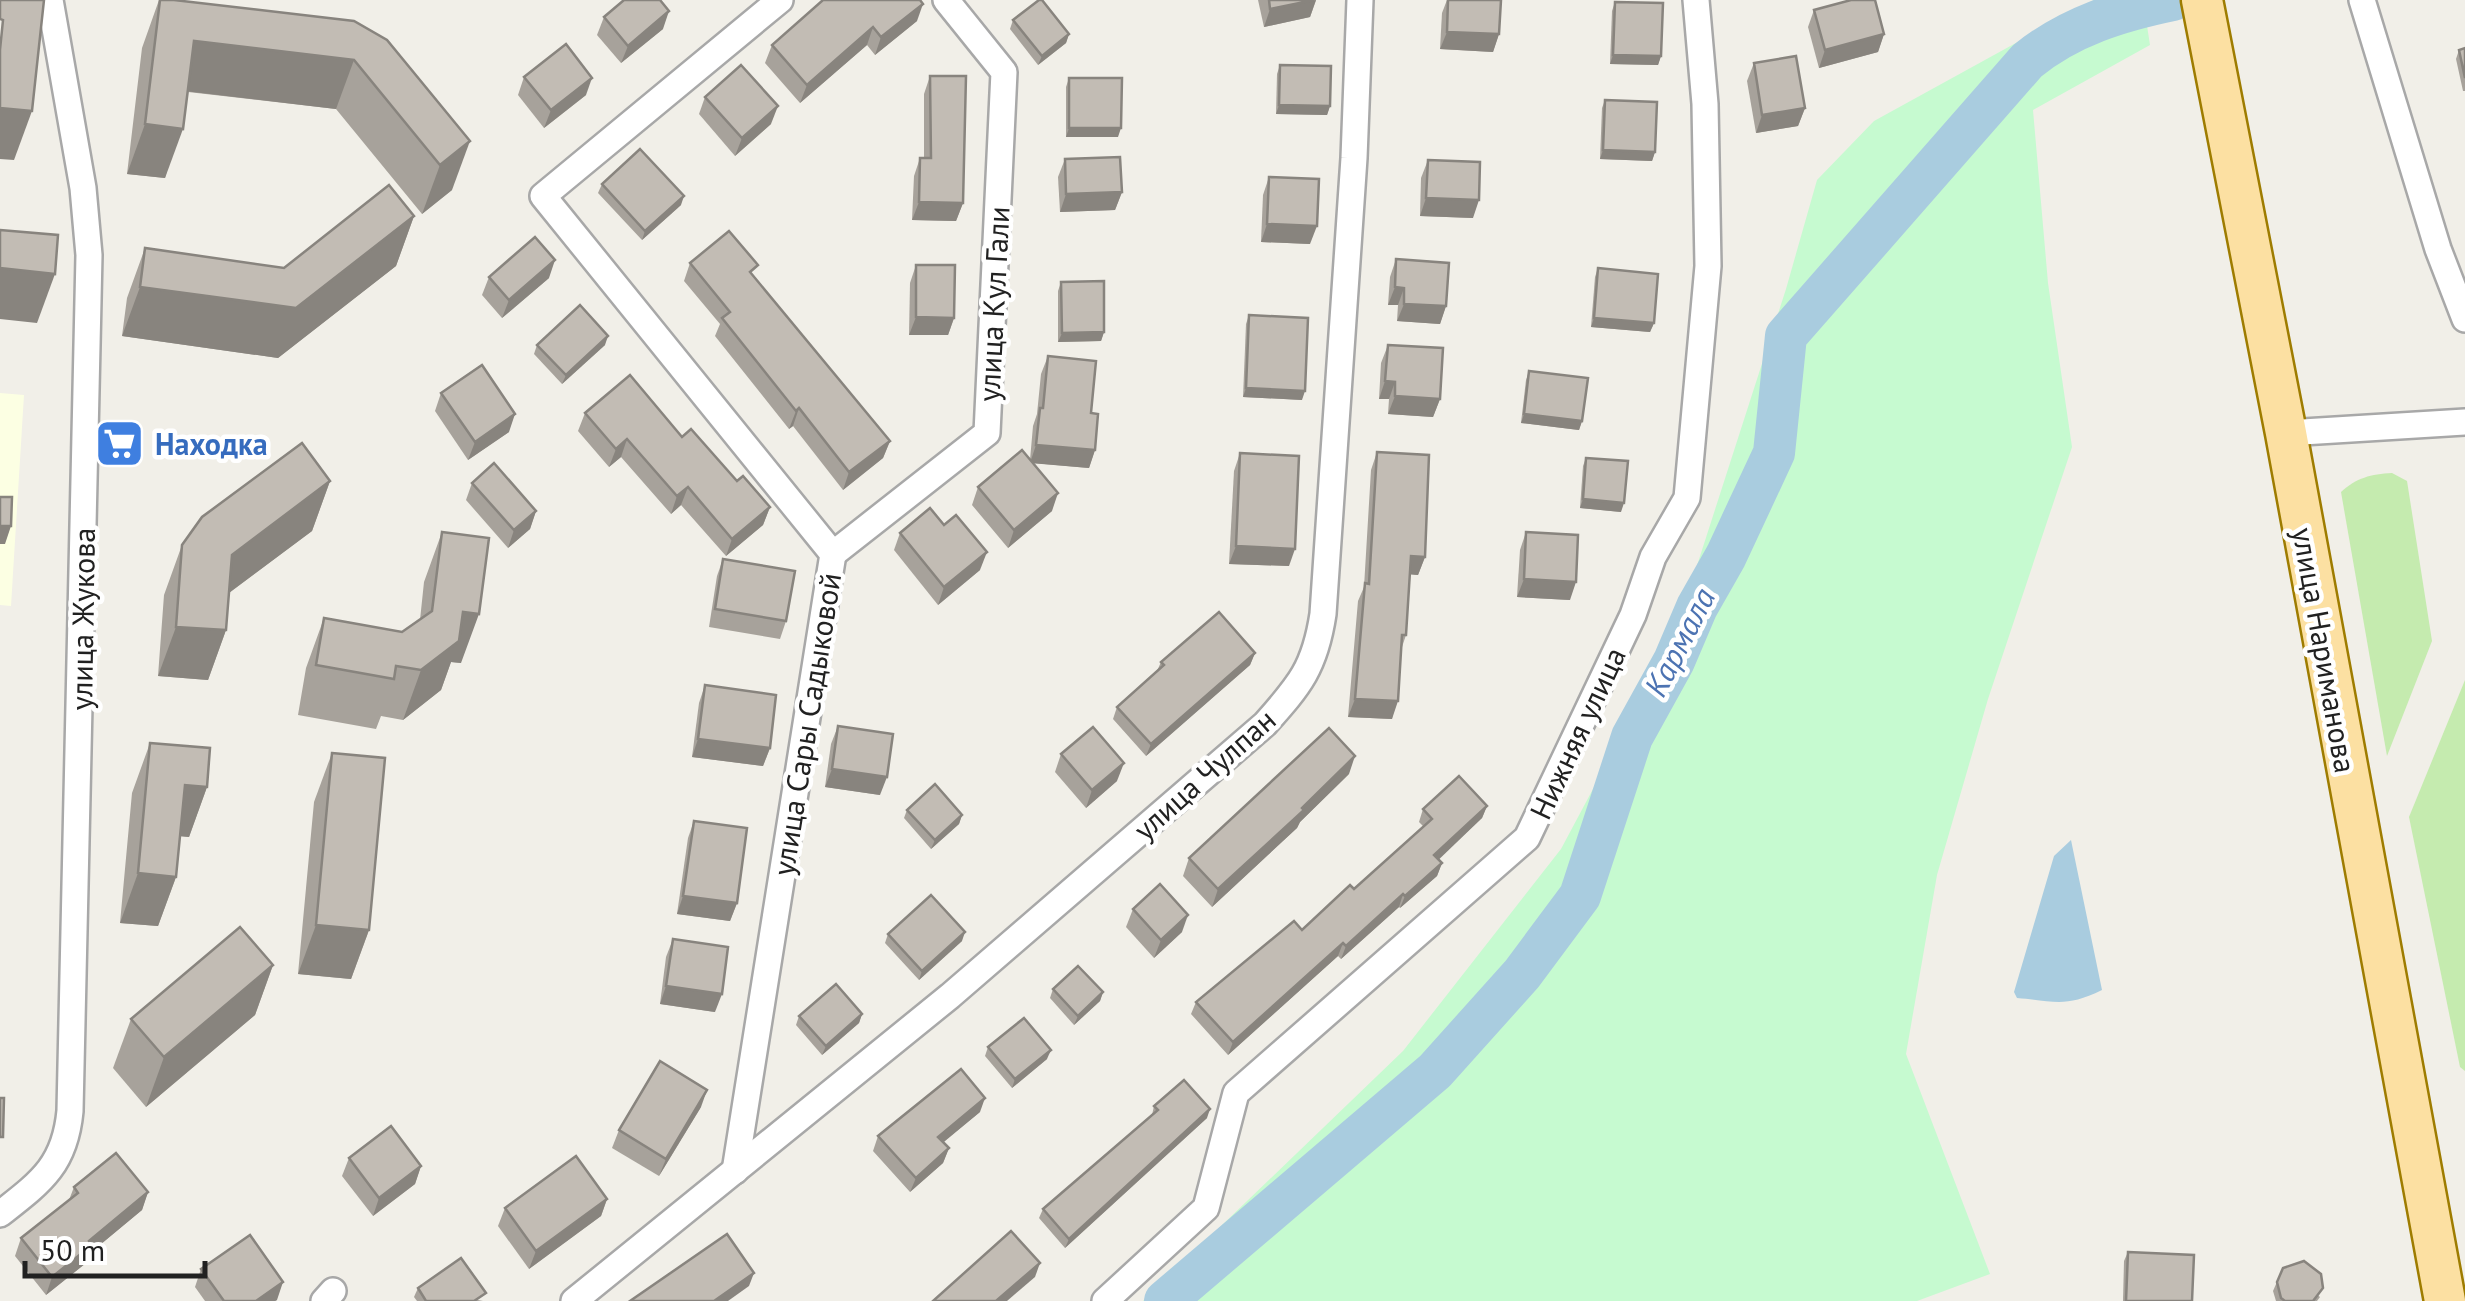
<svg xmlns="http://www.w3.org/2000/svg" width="2465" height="1301" viewBox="0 0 2465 1301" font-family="'PT Sans',sans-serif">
  <rect width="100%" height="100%" fill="#f1efe8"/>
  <!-- education -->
  <path fill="#fcffe3" d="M0,393L24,395L11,606L0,605Z"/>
  <!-- grass -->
  <g fill="#c5ebaf">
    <path d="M2392,473L2407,481L2432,641L2387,756L2341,492C2356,478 2371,474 2392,473Z"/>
    <path d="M2465,680V1071L2460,1067L2409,817Z"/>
  </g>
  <!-- park -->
  <path fill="#c6fad0" d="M2094,0H2143L2150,45L2033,110L2048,283L2072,447L1988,699L1937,875L1906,1054L1990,1274L1917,1301H1143L1403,1051L1561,849L1674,637L1786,289L1817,180L1874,121Z"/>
  <!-- water -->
  <path fill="#a9ccdf" d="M2071,840L2102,990C2065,1008 2055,1001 2017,998L2014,992L2054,856Z"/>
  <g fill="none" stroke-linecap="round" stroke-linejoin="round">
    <!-- river -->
    <path stroke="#a9ccdf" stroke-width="42" d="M1165,1301L1435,1071L1522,974L1580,896L1632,737L1674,661L1697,607L1726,556L1774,453L1786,336L2027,61C2070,26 2120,11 2173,0"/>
    <defs>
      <g id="street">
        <path d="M2362,0L2438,249L2465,319"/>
        <path d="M2286,433L2465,422"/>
        <path d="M833,554L987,433L1004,72L946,0"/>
        <path d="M735,1171L833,554L543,196L780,0"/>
        <path d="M0,1214C41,1182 65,1165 70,1111L89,255L83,188L50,0"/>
        <path d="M324,1301L333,1291"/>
        <path d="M574,1301L950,996L1265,724C1300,685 1315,667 1323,614L1354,158L1360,0"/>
        <path d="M1105,1301L1206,1208L1236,1093L1527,838L1633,615L1653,557L1687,498L1708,266L1705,104L1696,0"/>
      </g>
      <path id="primary" d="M2202,0L2286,433L2445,1301"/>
    </defs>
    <!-- street casing -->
    <use href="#street" stroke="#a8a8a8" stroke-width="30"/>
    <!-- primary casing -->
    <use href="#primary" stroke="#9e7c00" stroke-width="45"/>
    <!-- street -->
    <use href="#street" stroke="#fff" stroke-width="25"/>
    <!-- primary -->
    <use href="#primary" stroke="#fce0a2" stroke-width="40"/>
  </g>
  <!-- wall -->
  <g fill="#a7a29b">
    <path d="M159,0L387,40L452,190L422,214L336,109L188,92L165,178L127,174L142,48Z"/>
    <path d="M823,0L917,21L875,55L867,45L800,103L765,63L772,45Z"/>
    <path d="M1258,0H1316L1310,17L1264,27Z"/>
    <path d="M1447,0H1501L1499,34L1493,52L1440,49L1442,13Z"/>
    <path d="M1615,2L1661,56L1658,65L1610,64L1612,11Z"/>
    <path d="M1814,10L1884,34L1878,52L1819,68L1808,27Z"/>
    <path d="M604,17L663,29L621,63L597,35Z"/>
    <path d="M1013,20L1069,34L1066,43L1038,65L1010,29Z"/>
    <path d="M2465,48V91H2463L2456,59L2459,50Z"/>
    <path d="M1754,63L1805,108L1798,126L1756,133L1747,81Z"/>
    <path d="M1280,65L1330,106L1327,115L1276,114L1277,74Z"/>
    <path d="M930,76L963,203L956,221L912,220L914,176L920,158H924V94Z"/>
    <path d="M524,77L586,95L544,128L518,95Z"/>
    <path d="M1069,78L1118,137H1066V87Z"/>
    <path d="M705,97L771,124L735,156L699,114Z"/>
    <path d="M1605,100L1655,152L1652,161L1600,159L1602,108Z"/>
    <path d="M1065,159L1122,192L1115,210L1060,212L1058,177Z"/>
    <path d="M1428,160L1473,218L1420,216L1421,178Z"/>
    <path d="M1269,177L1310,244L1261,242L1263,195Z"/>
    <path d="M602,184L681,205L642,240L598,193Z"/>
    <path d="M414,216L396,266L278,358L122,336L127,298L145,248L284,268Z"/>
    <path d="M1396,259L1446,306L1440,324L1397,321L1398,305H1388L1390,277Z"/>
    <path d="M690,263L754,276L890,441L883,458L843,490L793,426L789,429L715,336L720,324L684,281Z"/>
    <path d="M916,265L954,318L948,335H909L910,283Z"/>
    <path d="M1598,268L1654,323L1650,332L1591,327L1595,277Z"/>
    <path d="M489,277L549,278L502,318L482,295Z"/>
    <path d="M1061,282L1104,332L1101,341L1058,342V291Z"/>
    <path d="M1249,315L1302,400L1243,397L1246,324Z"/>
    <path d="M537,345H605L562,384L534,354Z"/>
    <path d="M1388,345L1440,399L1433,417L1388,414L1389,399H1379L1381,363Z"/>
    <path d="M1048,356L1091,413L1095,450L1089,468L1033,463L1052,511L1008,548L972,505L978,487L1030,460L1033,426L1037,414L1041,374Z"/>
    <path d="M1529,371L1582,421L1579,430L1521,423L1526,380Z"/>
    <path d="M441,393L509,432L468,460L435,411Z"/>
    <path d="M585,413L682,437L770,507L763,525L726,556L681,505L671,514L621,457L609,467L578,431Z"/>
    <path d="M1377,452L1425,557L1418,575L1410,574L1406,635L1401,650L1392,719L1348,717L1358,601L1364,587L1371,470Z"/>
    <path d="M1240,453L1289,566L1229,564L1234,471Z"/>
    <path d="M1586,458L1621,512L1580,508L1583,466Z"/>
    <path d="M330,481L312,531L229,593L226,630L208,680L158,676L164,595L182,545Z"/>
    <path d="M472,483L536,511L530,529L508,548L466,500Z"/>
    <path d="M944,525L980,570L938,605L894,550L900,533Z"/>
    <path d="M442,532L461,663L451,662L441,690L403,720L381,716L376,729L298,715L306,668L324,618L402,632L420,620L424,582Z"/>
    <path d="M1526,532L1570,600L1517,597L1520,550Z"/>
    <path d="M723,559L786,621L780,639L709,627L717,576Z"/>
    <path d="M1255,653L1250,665L1146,756L1113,719L1117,707L1157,671L1161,662Z"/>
    <path d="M705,685L770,748L763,766L692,757L699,703Z"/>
    <path d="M838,726L880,795L825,787L831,744Z"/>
    <path d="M150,743L207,787L189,837L180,836L176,877L158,926L120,923L132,793Z"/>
    <path d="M332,753L369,930L351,979L298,974L314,802Z"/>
    <path d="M1061,754L1117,781L1086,808L1055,772Z"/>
    <path d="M1349,774L1300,822L1297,828L1212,907L1183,876L1189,858Z"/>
    <path d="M1487,806L1482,818L1438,859L1442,863L1437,876L1400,908L1399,907L1341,959L1338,956L1228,1055L1191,1014L1196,1002L1302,930L1354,889L1424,827L1419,822L1423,809Z"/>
    <path d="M907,810L962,815L959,824L931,849L904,818Z"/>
    <path d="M694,821L737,903L730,921L677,914L688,838Z"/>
    <path d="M1133,909L1182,932L1154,958L1126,927Z"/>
    <path d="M888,934L962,941L919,980L885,943Z"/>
    <path d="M673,939L715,1012L660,1004L666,957Z"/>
    <path d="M273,965L255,1015L146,1107L113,1068L131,1019Z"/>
    <path d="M1053,989L1103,992L1100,1001L1074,1025L1050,998Z"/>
    <path d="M862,1014L859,1023L822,1055L796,1025L799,1016Z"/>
    <path d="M988,1047L1047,1059L1012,1088L985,1056Z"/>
    <path d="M1154,1106L1207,1118L1065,1248L1039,1218L1043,1209L1152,1115Z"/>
    <path d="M701,1107L659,1176L612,1148L619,1130Z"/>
    <path d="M980,1112L943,1142L949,1148L943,1163L910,1192L873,1151L878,1136Z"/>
    <path d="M349,1158L421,1166L415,1184L373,1216L342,1176Z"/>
    <path d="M74,1187L148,1192L142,1210L89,1254L86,1263L46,1295L15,1256L21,1238L69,1200Z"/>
    <path d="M607,1199L601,1216L529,1269L498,1226L505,1208Z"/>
    <path d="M2128,1252L2192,1301H2123L2124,1261Z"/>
    <path d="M2283,1268L2320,1297L2317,1301H2276L2273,1291Z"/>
    <path d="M201,1269L277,1300L275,1301H205L195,1287Z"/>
    <path d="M418,1288L483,1301H417L414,1297Z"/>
  </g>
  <!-- shaded-wall -->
  <g fill="#88847e">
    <path d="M1316,0L1310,17L1264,27L1270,9Z"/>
    <path d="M923,4L917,21L875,55L881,37Z"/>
    <path d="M669,11L663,29L621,63L628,46Z"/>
    <path d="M873,27L867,45L800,103L807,85Z"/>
    <path d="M1447,32L1499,34L1493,52L1440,49Z"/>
    <path d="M1069,34L1066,43L1038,65L1042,56Z"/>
    <path d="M1884,34L1878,52L1819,68L1825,50Z"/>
    <path d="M194,41L354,60L336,109L176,90Z"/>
    <path d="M1613,55L1661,56L1658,65L1610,64Z"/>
    <path d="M592,78L586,95L544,128L551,110Z"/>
    <path d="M1279,105L1330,106L1327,115L1276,114Z"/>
    <path d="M778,106L771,124L735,156L742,138Z"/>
    <path d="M0,108L32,111L14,160L0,159Z"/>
    <path d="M1805,108L1798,126L1756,133L1762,115Z"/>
    <path d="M145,124L183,129L165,178L127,174Z"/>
    <path d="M1069,128H1121L1118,137H1066Z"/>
    <path d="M470,141L452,190L422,214L440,165Z"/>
    <path d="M1603,150L1655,152L1652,161L1600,159Z"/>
    <path d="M1122,192L1115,210L1060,212L1066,194Z"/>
    <path d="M684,196L681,205L642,240L645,231Z"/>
    <path d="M1426,198L1479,200L1473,218L1420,216Z"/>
    <path d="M919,202L963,203L956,221L912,220Z"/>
    <path d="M414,216L396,266L278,358L122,336L140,287L296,308Z"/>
    <path d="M1267,224L1317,226L1310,244L1261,242Z"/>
    <path d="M555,260L549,278L502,318L509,300Z"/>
    <path d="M0,268L55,274L37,323L0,319Z"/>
    <path d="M1395,287L1404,288L1398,305H1388Z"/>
    <path d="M1404,304L1446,306L1440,324L1397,321Z"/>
    <path d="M916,317L954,318L948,335H909Z"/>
    <path d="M1594,318L1654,323L1650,332L1591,327Z"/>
    <path d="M1104,332L1101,341L1058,342L1062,333Z"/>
    <path d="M608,336L605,345L562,384L566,375Z"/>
    <path d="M1385,381L1395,382L1389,399H1379Z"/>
    <path d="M1246,388L1305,391L1302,400L1243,397Z"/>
    <path d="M1395,396L1440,399L1433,417L1388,414Z"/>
    <path d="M799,408L793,426L789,429L796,411Z"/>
    <path d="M515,414L509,432L468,460L475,442Z"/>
    <path d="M1524,414L1582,421L1579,430L1521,423Z"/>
    <path d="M627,439L621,457L609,467L616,449Z"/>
    <path d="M890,441L883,458L843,490L849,472Z"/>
    <path d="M1036,445L1095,450L1089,468L1030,463Z"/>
    <path d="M330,481L312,531L214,604L232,555Z"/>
    <path d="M688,487L681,505L671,514L677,496Z"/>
    <path d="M1058,493L1052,511L1008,548L1014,530Z"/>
    <path d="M1583,499L1624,503L1621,512L1580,508Z"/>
    <path d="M770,507L763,525L726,556L732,539Z"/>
    <path d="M536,511L530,529L508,548L514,530Z"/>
    <path d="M0,526H11L5,544H0Z"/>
    <path d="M1236,546L1295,549L1289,566L1229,564Z"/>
    <path d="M987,552L980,570L938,605L944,587Z"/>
    <path d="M1411,556L1425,557L1418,575L1405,574Z"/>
    <path d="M1524,579L1576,582L1570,600L1517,597Z"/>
    <path d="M463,612L479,614L461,663L451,662L441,690L403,720L421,670Z"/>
    <path d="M176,627L226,630L208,680L158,676Z"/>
    <path d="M1255,653L1250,665L1146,756L1151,744Z"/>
    <path d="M1355,699L1398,701L1392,719L1348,717Z"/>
    <path d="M698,739L770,748L763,766L692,757Z"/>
    <path d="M1355,756L1349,774L1300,822L1297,828L1212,907L1218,889Z"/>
    <path d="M1124,763L1117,781L1086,808L1092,790Z"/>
    <path d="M832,769L887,777L880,795L825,787Z"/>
    <path d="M185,785L207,787L189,837L167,835Z"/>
    <path d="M1487,806L1482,818L1430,868L1434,855Z"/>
    <path d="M962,815L959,824L931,849L935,840Z"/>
    <path d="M1442,863L1437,876L1400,908L1405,896Z"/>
    <path d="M138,873L176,877L158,926L120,923Z"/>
    <path d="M1403,894L1399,907L1341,959L1346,946Z"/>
    <path d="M683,896L737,903L730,921L677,914Z"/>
    <path d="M1188,915L1182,932L1154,958L1161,940Z"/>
    <path d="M316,925L369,930L351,979L298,974Z"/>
    <path d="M965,932L962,941L919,980L922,971Z"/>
    <path d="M1343,943L1338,956L1228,1055L1233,1042Z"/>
    <path d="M273,965L255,1015L146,1107L164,1057Z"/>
    <path d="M666,986L722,994L715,1012L660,1004Z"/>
    <path d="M1103,992L1100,1001L1074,1025L1078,1016Z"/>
    <path d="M862,1014L859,1023L822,1055L826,1046Z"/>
    <path d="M1051,1050L1047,1059L1012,1088L1015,1079Z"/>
    <path d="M707,1090L701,1107L659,1176L666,1159Z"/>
    <path d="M985,1098L980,1112L933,1151L938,1137Z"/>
    <path d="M1210,1109L1207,1118L1065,1248L1069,1239Z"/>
    <path d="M949,1148L943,1163L910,1192L916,1178Z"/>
    <path d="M421,1166L415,1184L373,1216L379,1198Z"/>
    <path d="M148,1192L142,1210L89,1254L86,1263L46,1295L52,1277L89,1241Z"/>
    <path d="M607,1199L601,1216L529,1269L536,1251Z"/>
    <path d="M1040,1263L1035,1277L1007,1301H996Z"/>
    <path d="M754,1273L749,1286L728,1301H714Z"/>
    <path d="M283,1282L277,1300L275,1301H256Z"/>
  </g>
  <!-- building -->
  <g fill="#c2bcb4" stroke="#88847e" stroke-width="2.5">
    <path d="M0,0H44L32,111L0,108V50L3,20L0,19Z"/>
    <path d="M160,0H174L354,21L387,40L470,141L440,165L354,60L194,41L183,129L145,124Z"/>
    <path d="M624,0H660L669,11L628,46L604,17Z"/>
    <path d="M823,0H920L923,4L881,37L873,27L807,85L772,45Z"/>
    <path d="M1039,0H1042L1069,34L1042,56L1013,20Z"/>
    <path d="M1269,0H1314L1270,9Z"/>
    <path d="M1448,0H1501L1499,34L1447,32Z"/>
    <path d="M1851,0H1875L1884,34L1825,50L1814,10Z"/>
    <path d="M1615,2L1663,3L1661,56L1613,55Z"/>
    <path d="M566,44L592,78L551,110L524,77Z"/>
    <path d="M2465,48V78L2459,50Z"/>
    <path d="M1796,56L1805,108L1762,115L1754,63Z"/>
    <path d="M741,65L778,106L742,138L705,97Z"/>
    <path d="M1280,65L1331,66L1330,106L1279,105Z"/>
    <path d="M930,76H966L963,203L919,202L920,158H931Z"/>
    <path d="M1069,78H1122L1121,128H1069Z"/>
    <path d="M1605,100L1657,102L1655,152L1603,150Z"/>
    <path d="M640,149L684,196L645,231L602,184Z"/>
    <path d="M1120,157L1122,192L1066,194L1065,159Z"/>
    <path d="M1428,160L1480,162L1479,200L1426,198Z"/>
    <path d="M1269,177L1319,179L1317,226L1267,224Z"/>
    <path d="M389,185L414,216L296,308L140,287L145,248L284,268Z"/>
    <path d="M0,230L58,235L55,274L0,268Z"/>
    <path d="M729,231L758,265L750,272L890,441L849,472L799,408L796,411L722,318L730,312L690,263Z"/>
    <path d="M535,237L555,260L509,300L489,277Z"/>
    <path d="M1396,259L1449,263L1446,306L1404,304V288L1395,287Z"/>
    <path d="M916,265H955L954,318L916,317Z"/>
    <path d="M1598,268L1658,274L1654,323L1594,318Z"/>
    <path d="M1104,281V332L1062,333L1061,282Z"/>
    <path d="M580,305L608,336L566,375L537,345Z"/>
    <path d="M1249,315L1308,318L1305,391L1246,388Z"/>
    <path d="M1388,345L1443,348L1440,399L1395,396V382L1385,381Z"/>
    <path d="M1048,356L1096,361L1091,413L1098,414L1095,450L1036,445L1040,408H1043Z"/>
    <path d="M482,365L515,414L475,442L441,393Z"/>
    <path d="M1529,371L1588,378L1582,421L1524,414Z"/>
    <path d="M630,375L682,437L691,429L737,481L743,476L770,507L732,539L688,487L677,496L627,439L616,449L585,413Z"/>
    <path d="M302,443L330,481L232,555L226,630L176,627L182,545L202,517Z"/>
    <path d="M1022,450L1058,493L1014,530L978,487Z"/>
    <path d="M1377,452L1429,455L1425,557L1411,556L1406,635H1402L1398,701L1355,699L1365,583L1369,584Z"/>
    <path d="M1240,453L1299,456L1295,549L1236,546Z"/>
    <path d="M1586,458L1628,461L1624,503L1583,499Z"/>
    <path d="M494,463L536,511L514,530L472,483Z"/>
    <path d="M0,497H12L11,526H0Z"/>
    <path d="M930,508L944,525L956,515L987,552L944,587L900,533Z"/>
    <path d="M442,532L489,538L479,614L463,612L459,641L421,670L396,666L394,679L316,665L324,618L402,632L432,611Z"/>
    <path d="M1526,532L1578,535L1576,582L1524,579Z"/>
    <path d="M723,559L795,571L786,621L715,609Z"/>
    <path d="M1219,612L1255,653L1151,744L1117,707L1164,665L1161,662Z"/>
    <path d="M705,685L776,695L770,748L698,739Z"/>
    <path d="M838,726L893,734L887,777L832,769Z"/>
    <path d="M1093,727L1124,763L1092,790L1061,754Z"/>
    <path d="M1329,728L1355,756L1302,808L1304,810L1218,889L1189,858Z"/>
    <path d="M150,743L210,748L207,787L185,785L176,877L138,873Z"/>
    <path d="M332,753L385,758L369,930L316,925Z"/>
    <path d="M1459,776L1487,806L1434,855L1442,863L1405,896L1403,894L1346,946L1343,943L1233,1042L1196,1002L1294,921L1302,930L1350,885L1354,889L1432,819L1423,809Z"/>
    <path d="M935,784L962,815L935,840L907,810Z"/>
    <path d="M694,821L747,828L737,903L683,896Z"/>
    <path d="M1160,884L1188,915L1161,940L1133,909Z"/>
    <path d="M931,895L965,932L922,971L888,934Z"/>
    <path d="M240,927L273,965L164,1057L131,1019Z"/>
    <path d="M673,939L728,947L722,994L666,986Z"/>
    <path d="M1078,966L1103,992L1078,1016L1053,989Z"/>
    <path d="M836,984L862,1014L826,1046L799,1016Z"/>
    <path d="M1024,1018L1051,1050L1015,1079L988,1047Z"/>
    <path d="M660,1061L707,1090L666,1159L619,1130Z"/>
    <path d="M961,1069L985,1098L938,1137L949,1148L916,1178L878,1136Z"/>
    <path d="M1184,1080L1210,1109L1069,1239L1043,1209L1158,1110L1154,1106Z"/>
    <path d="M0,1098H4L3,1137H0Z"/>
    <path d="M391,1126L421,1166L379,1198L349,1158Z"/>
    <path d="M116,1153L148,1192L89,1241L92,1245L52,1277L21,1238L78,1193L74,1187Z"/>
    <path d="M576,1156L607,1199L536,1251L505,1208Z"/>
    <path d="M1011,1231L1040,1263L996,1301H933Z"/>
    <path d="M727,1234L754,1273L714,1301H630Z"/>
    <path d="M250,1235L283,1282L256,1301H224L201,1269Z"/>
    <path d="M2128,1252L2194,1255L2192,1301H2126Z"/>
    <path d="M461,1258L486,1293L474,1301H426L418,1288Z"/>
    <path d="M2304,1261L2321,1274L2323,1288L2313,1301H2285L2281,1298L2277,1282L2283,1268Z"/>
  </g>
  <!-- icons -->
  <defs>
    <symbol id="supermarket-square" viewBox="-11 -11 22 22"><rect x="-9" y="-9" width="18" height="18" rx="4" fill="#3f7fe0" stroke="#fff"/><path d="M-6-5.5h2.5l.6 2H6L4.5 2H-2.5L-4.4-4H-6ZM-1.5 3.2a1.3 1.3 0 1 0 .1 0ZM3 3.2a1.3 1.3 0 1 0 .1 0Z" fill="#fff"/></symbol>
  </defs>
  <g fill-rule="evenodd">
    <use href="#supermarket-square" x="92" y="416" width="55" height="55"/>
  </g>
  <g text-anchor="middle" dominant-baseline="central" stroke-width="9" stroke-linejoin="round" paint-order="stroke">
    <!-- street labels -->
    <g font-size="30" fill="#212121" stroke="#fff">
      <text transform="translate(993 304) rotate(-87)">улица Кул Гали</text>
      <text transform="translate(82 619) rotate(-89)">улица Жукова</text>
      <text transform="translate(2325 650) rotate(80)">улица Нариманова</text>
      <text transform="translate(806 724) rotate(-81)">улица Сары Садыковой</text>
      <text transform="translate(1577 733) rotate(-65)">Нижняя улица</text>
      <text transform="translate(1204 774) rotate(-42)">улица Чулпан</text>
    </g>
    <!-- shop labels -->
    <g font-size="30" font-weight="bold" fill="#366cbe" stroke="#fff" text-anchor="start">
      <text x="155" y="443">Находка</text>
    </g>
    <!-- water labels -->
    <g font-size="32" font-style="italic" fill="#4c73b2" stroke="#fff">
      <text transform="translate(1679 642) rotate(-63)">Кармала</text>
    </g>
  </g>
  <!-- scale -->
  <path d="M25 1261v15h180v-15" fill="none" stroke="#212121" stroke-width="5"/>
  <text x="40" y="1261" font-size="30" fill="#212121" stroke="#ffffff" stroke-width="8" paint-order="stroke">50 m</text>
</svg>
